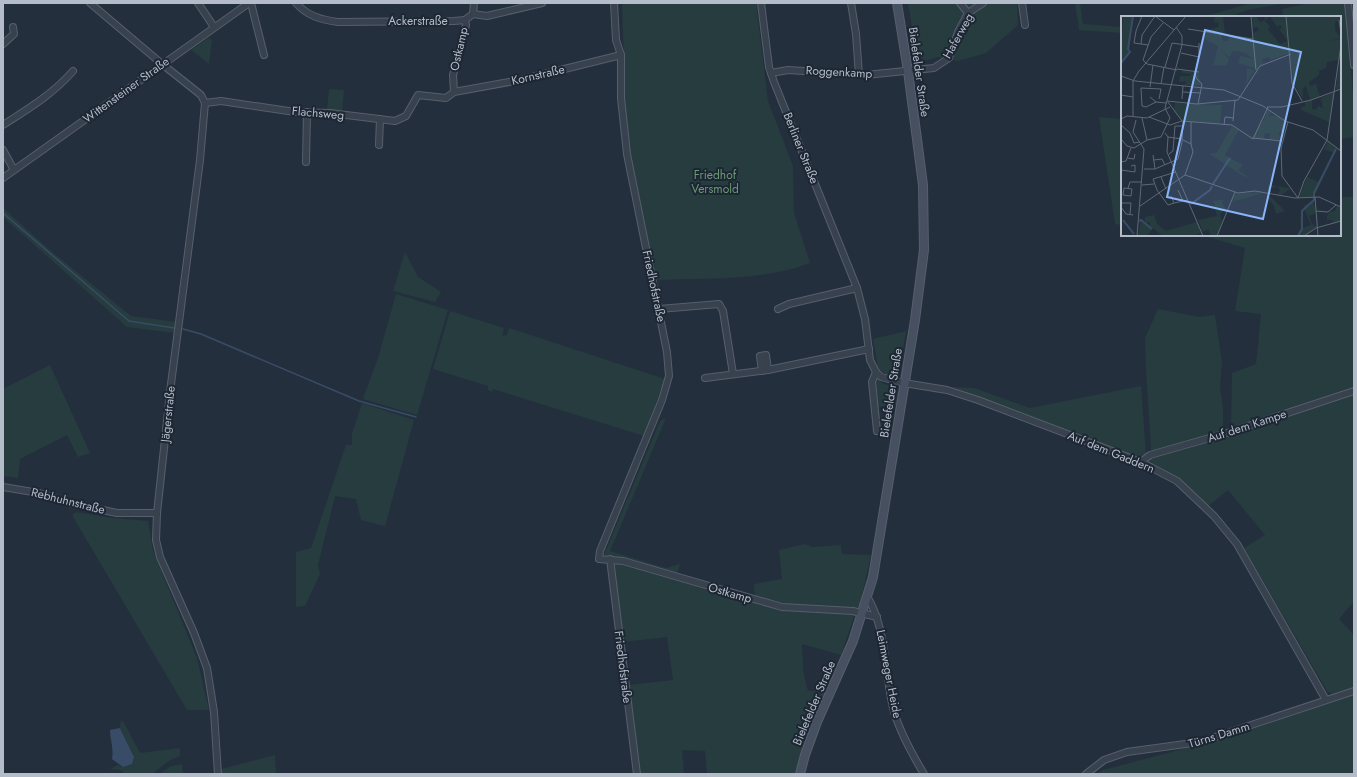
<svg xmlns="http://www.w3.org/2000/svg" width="1357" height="777" viewBox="0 0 1357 777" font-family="Jost,sans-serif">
  <rect width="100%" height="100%" fill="#242f3e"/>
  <!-- green -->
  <g fill="#263c3f">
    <path d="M622,3H756L768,101L793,166L794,213L810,263C763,281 706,278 655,280L629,152L626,127Z"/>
    <path d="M908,3H1017L1018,25L986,53L958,61L939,57L924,61L917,55Z"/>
    <path d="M1075,3H1080L1083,24L1122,27V33L1079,30Z"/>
    <path d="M1251,3H1286L1248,10L1228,17H1203Z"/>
    <path d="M1311,3H1345L1354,106V137L1340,139V17H1283L1282,9Z"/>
    <path d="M208,38L212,40L209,64L191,50Z"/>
    <path d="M329,89L344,90L342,112L327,109Z"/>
    <path d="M1099,117L1122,119V225L1115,224Z"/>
    <path d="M1340,197H1354V389L1231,429L1232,373L1256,364L1261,314L1235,311L1245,248L1202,235H1340Z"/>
    <path d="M3,208L51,251L131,316L176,322L175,333L127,327L3,217Z"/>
    <path d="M405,252L418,277L441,292L435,302L393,291Z"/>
    <path d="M396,294L448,310L417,415L363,399L378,358Z"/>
    <path d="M1158,309L1199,317L1215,315L1222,362L1220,387L1223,408V430L1181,445L1153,452L1151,449L1146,372L1145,338Z"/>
    <path d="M450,311L504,328L502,336L507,335L509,328L665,379L644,436L493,389L492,392L488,390V386L433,369Z"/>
    <path d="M906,331L899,373L894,377L886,375L878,368L873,339Z"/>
    <path d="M50,365L90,453L78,457L67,435L20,459L18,478L3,476V389Z"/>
    <path d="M879,380L883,384L893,386L898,393L897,405L877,407L875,383Z"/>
    <path d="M1141,386L1146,455L1134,457L952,387L974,388L1030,408Z"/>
    <path d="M1354,394V601L1339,619L1354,635V688L1334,695L1327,691L1244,548L1265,535L1228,490L1207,507L1150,464V461L1152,457L1185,449Z"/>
    <path d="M362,403L414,420L385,526L361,520L356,499L335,496L318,565L320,574L305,606L296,607V552L311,548L346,445H352V434Z"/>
    <path d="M666,418L610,551L666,568L680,564L677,575L604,555L660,421Z"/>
    <path d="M76,512L112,518L148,521L153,551L197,658L209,710H187L72,515Z"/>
    <path d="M805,544L812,547L841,545L842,554L871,555L860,604L857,608L796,607L755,598L754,584L782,579L779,550Z"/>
    <path d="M619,563L771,608L796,612L855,613L841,655L802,644L803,670L808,691H826L807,732L795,774H707L705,751L682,750L684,774H639L628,685L673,680L667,637L623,642L613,566Z"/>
    <path d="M1354,695V774H1098L1103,770L1228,737Z"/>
    <path d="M121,721H123L140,753L180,748V756L170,760L152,774H125L121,770L110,769L118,765L123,767L134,757L120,727Z"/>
    <path d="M275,755L276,774H222V769Z"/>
    <path d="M182,764L183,774H160L171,766Z"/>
  </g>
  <!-- water -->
  <path fill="#394c67" d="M120,728L134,757L132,764L123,767L112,759C114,748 110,740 110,730Z"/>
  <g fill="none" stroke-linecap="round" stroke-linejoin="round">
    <!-- stream -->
    <g stroke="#394c67" stroke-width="1.5">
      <path d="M3,213L129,321L174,328"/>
      <path d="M183,329L201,334L359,401L416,417"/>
    </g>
    <defs>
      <g id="minor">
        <path d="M90,3L162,64L201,95L205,103L200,160L171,384L157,513L156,540L160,557L194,633L207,668L214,712L218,774"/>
        <path d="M198,3L214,27"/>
        <path d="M251,3L264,55"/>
        <path d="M296,3C307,16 322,20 338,22L454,21L465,20L473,14L487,16L542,3"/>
        <path d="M614,3L616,40L621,55V98L627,154L667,352L669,376L662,400L600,551L599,559L623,561L782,607L853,611L877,617"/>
        <path d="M761,3L769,67L774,82L857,288L865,319L870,360L876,372L881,377L904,383L947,390L978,400L1141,462L1177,481L1214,516L1237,544L1326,700"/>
        <path d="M851,3L856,34L859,75"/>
        <path d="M960,3L968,13"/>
        <path d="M1022,3L1025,25"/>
        <path d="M1348,3L1354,65"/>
        <path d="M473,14L474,3"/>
        <path d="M3,44L14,34L13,27"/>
        <path d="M771,73L788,70L866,75L934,68L949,58L958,32L968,13L983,3"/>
        <path d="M454,92L520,80L621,55"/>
        <path d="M205,103L221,101L295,112L330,113L395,121L406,116L418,95L446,98L454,92L453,75L466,25L465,20"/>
        <path d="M3,125C28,109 53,94 73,71"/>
        <path d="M379,145L380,119"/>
        <path d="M3,150L14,170"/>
        <path d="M306,162L307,112"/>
        <path d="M3,178L249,3"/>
        <path d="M659,309L719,304L723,311L733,374"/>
        <path d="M778,309L789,304L857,288"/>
        <path d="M762,371L760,356L766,355L768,370"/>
        <path d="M876,372L872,382L877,431"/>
        <path d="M705,378L768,370L869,349"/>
        <path d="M1141,462L1150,455L1227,433L1354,391"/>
        <path d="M3,487L39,493L69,503L117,513H157"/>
        <path d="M610,559L637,774"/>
        <path d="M867,596C887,630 884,670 893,708C899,731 912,754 924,774"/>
        <path d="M1086,774L1104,760L1127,752L1200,742L1354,691"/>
      </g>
      <path id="secondary" d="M800,774L805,755L817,722L853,641L873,577L915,320L924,250L923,185L908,71L897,3"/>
    </defs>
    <!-- minor casing -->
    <use href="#minor" stroke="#565f6c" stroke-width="8"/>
    <!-- secondary casing -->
    <use href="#secondary" stroke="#565f6c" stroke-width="10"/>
    <!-- minor -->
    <use href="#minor" stroke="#38414e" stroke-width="6"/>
    <!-- secondary -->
    <use href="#secondary" stroke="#465061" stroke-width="8"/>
  </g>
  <g text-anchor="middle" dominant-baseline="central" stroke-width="4" stroke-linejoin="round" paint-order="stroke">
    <!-- street labels -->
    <g font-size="12" fill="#b4bcc9" stroke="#1d2633">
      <text x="418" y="21">Ackerstraße</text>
      <text transform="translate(958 36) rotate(-61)">Haferweg</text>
      <text transform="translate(459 49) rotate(-77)">Ostkamp</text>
      <text transform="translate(839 72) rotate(3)">Roggenkamp</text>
      <text transform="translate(919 72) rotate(82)">Bielefelder Straße</text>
      <text transform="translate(538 75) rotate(-13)">Kornstraße</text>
      <text transform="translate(126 90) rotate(-36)">Wittensteiner Straße</text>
      <text transform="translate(318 113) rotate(5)">Flachsweg</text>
      <text transform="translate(801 148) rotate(68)">Berliner Straße</text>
      <text transform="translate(654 286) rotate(78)">Friedhofstraße</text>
      <text transform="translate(891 393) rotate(-81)">Bielefelder Straße</text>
      <text transform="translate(168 414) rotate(-84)">Jägerstraße</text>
      <text transform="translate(1247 426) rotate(-18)">Auf dem Kampe</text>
      <text transform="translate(1111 452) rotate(22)">Auf dem Gaddern</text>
      <text transform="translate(68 501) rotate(14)">Rebhuhnstraße</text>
      <text transform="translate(730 593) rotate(16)">Ostkamp</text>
      <text transform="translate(623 667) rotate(83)">Friedhofstraße</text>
      <text transform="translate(889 674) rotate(79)">Leimweger Heide</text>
      <text transform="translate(814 703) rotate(-67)">Bielefelder Straße</text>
      <text transform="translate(1219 735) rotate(-17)">Türns Damm</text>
    </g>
    <!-- park labels -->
    <g font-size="12" fill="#6b9a76" stroke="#1d2633">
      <text x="715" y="175">Friedhof<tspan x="715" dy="14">Versmold</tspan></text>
    </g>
  </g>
  <!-- overview -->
  <g transform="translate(1121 16)">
    <rect width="220" height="220" fill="#242f3e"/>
    <path d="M2,0H12L7,33L9,36L0,47ZM94,0H102L104,18H101V24L107,25L109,19L131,23L132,17L138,14L136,11L132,12L131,0H135L139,6L144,4L143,0H165L168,26L158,13L161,12L160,9L156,11L149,0L144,4L149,11L147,13L159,28L167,25L169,37L149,44L148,41L141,44L143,47L136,53L117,47L119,40L134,43L127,40L126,37L112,35L108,42L100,33L108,44L105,50L92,49L97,30L83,23L84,15L97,11L98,7L93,6ZM165,0H220V9L219,5H214V14L220,22L208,25L220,23V72L215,74L219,44L206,46L205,52L198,55V59L188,66L189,70L195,68L199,81L189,84L185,70L182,72V83L172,67ZM126,52L134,54L121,75L125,66ZM61,54L78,57L80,69H64L65,65L58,66L59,60H69L70,58L61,57ZM214,76L208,106L180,94V91H184V85H191V93L195,94L197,90L202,92L200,82ZM54,87L101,89L99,108L61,104L53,96ZM146,93L150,96L148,101L154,99L166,106L164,116H158V119H163L161,124L148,123L149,118L144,117L143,123H131L116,112L131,121L143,103ZM111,110L118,114L104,139L109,142L108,144L109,142L122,149L117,154L129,162L122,160L88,138L96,136ZM207,124L216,133L193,181L178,182L186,161L198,166L210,143L213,137L203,133ZM147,169L168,172L169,173L160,179L156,178L159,175L157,171L149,172L151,177L147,176ZM139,176V178L111,186L114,178ZM145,180L150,181L164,195L155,198L153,190ZM104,183L101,186L105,193L99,198L101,205L96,220H90L87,213L82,216L77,204L96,200L92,185ZM193,183L190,187L193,186L195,197L188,200L191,208L197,211L182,220H176L180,212L179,203L183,190ZM183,193L190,209L181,212L180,202ZM216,189L220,192V205L212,208L211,204H206V200L209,196L214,195ZM33,199L36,208L45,215L76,206L80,217L72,220H42L29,210V206L26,207L21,203L24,205V201ZM20,204L31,213L26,220H17Z" fill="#263c3f" fill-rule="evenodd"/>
    <path fill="none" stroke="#394c67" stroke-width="2" d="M0,47L9,36L7,33L12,0M92,168L109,142M70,188L89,174L91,170M2,204L13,218M18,205L20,204L31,213M177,220L181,213V195L193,184V177L215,133"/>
    <path fill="none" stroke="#5e6776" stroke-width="1" d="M34,0L53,14M130,0L132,23M165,0L171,67L181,85M218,4L220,17M42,7L30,21L22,44L26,48L56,54M67,13L132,23L135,54M20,28L13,27L15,15L21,0M27,29L20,28L21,19L34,0M60,37L78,41V27M44,51L51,27L78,31M56,53L78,56M74,55L75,62L81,68L77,88M0,60L14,65L103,74L142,90L164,105L192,114L220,135M12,65V100M12,65L18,55L65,0M40,68L43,51M29,71L32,49M62,76L80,77M0,79L12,81M29,81L35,86L45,87M61,83L62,70M46,85L76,88L117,84L139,50L170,38M35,86L25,91L21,90L20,72L40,73L38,83M47,86L61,105L111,109L132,123L147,91M146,91H161L190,84L220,73M44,92L61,29V20L55,11M28,101L49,109L61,105M21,102L26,124M0,103L6,100L26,102L49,91M112,105L114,84M167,106L160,132L161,160L177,182M0,109L9,117L13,127L19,126M103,109L104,101L113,102M12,116L23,133L16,220M12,116L15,104M44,117L47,121L46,136L82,220M47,121L61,123M132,122L161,125M0,123L6,130L13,132L26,124L40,121L49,102L44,92M62,124L70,128L72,136L64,159M70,128V106M48,138L52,135L54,110H62M32,139L34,153M6,142L13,143L14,138M33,144L41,143L44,149M0,146L5,145L10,132M23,153H34L57,143L61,126L62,105M0,154L14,156V149L10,150M40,161L45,173M21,169L33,168M3,172L11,173L10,180L2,179ZM7,172L9,166H21M57,174L62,185M50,180L53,187L47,189L36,174L32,163L55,156M194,181L197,220M177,182L183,165L206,124L220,29M0,187H10L9,198M53,187L67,184M19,190L64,159L117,177L134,175L174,182L198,181L220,191M0,191L5,198L12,199M195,195L207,196L215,189M96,220L114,176M183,220L195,212L220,205"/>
    <path fill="#8ab4f8" fill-opacity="0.15" stroke="#8ab4f8" stroke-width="2" d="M84,14L180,36L142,203L46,181Z"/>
    <rect width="220" height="220" fill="none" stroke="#b4bcc9" stroke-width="2"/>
  </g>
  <!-- border -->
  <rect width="1357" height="777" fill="none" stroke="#b4bcc9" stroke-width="8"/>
</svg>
